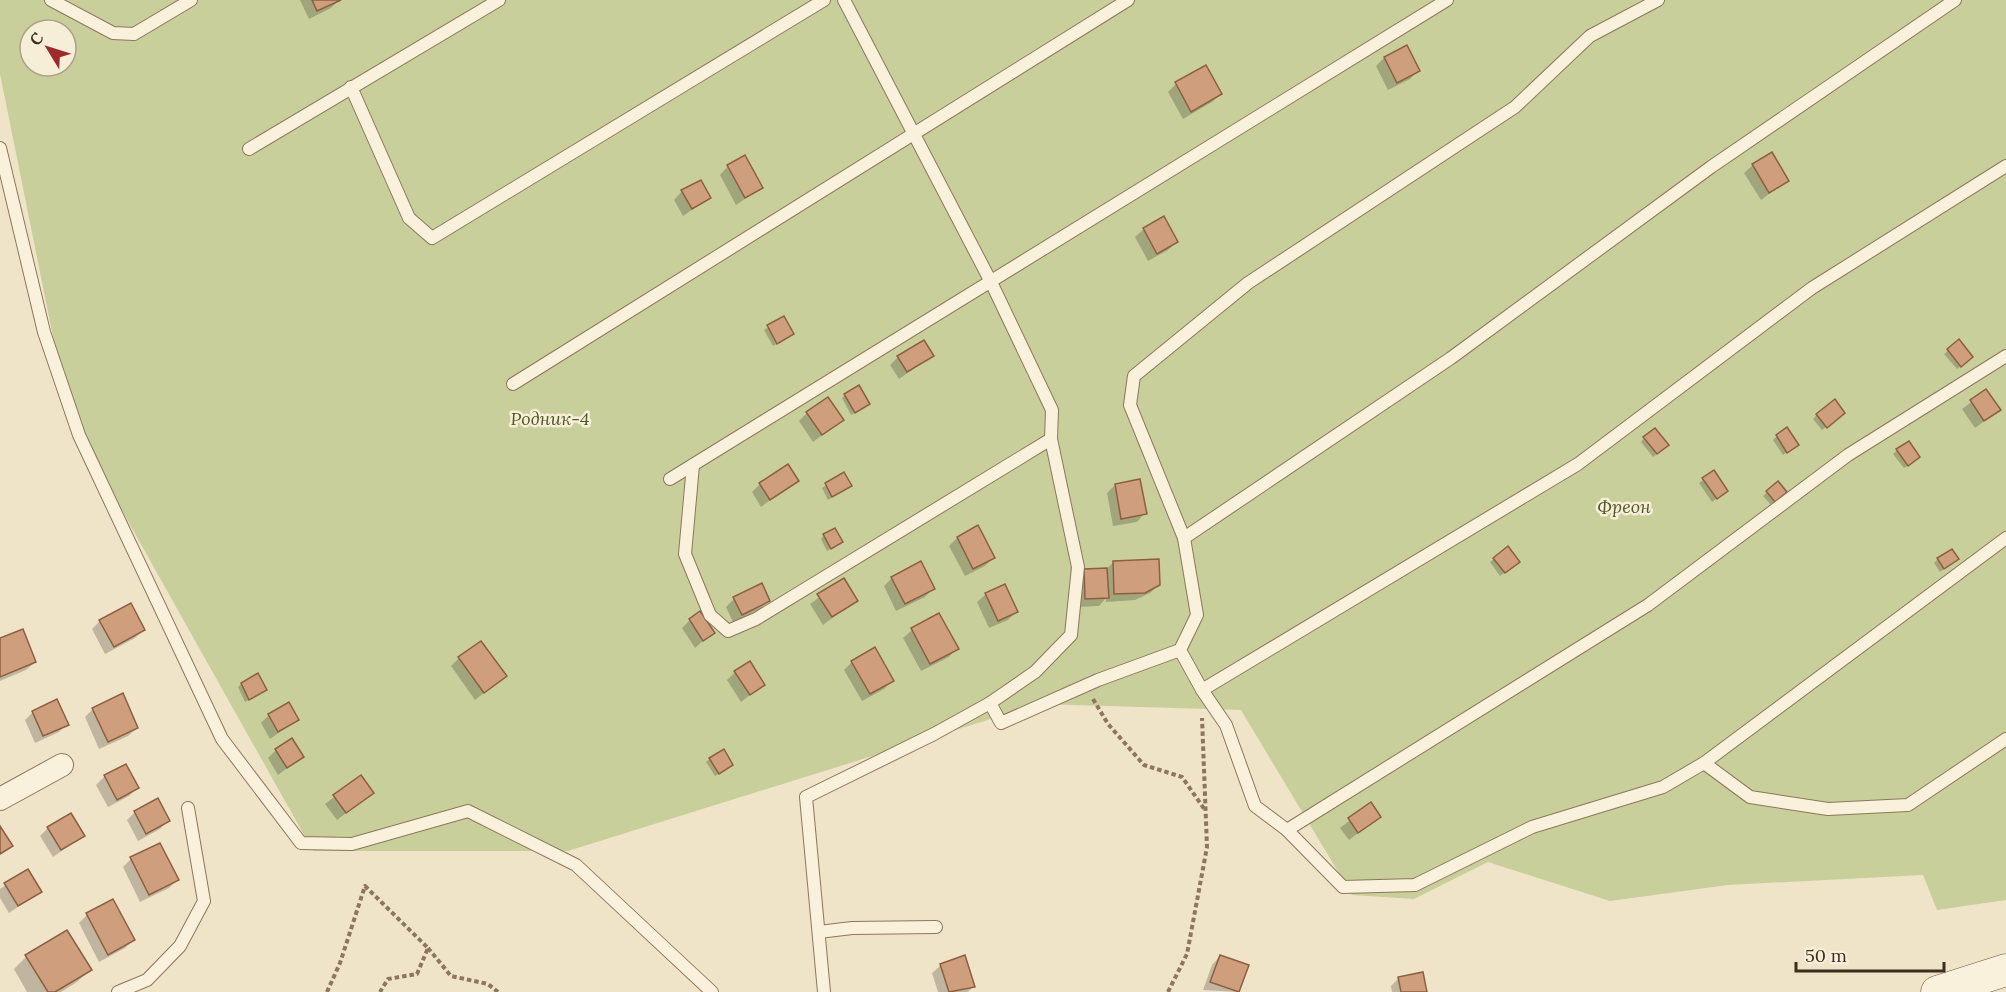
<svg xmlns="http://www.w3.org/2000/svg" width="2006" height="992" viewBox="0 0 2006 992" font-family="Lora,serif">
  <rect width="100%" height="100%" fill="#f0e4c8"/>
  <!-- green -->
  <path fill="#c9cf9b" fill-rule="evenodd" d="M0,0H2006V900L1937,910L1923,875L1728,885L1610,901L1488,862L1414,899L1352,895L1241,710L1039,704L568,851H313L69,416L0,74ZM30,30H66V66H30Z"/>
  <!-- shadow -->
  <g fill="#0003">
    <path d="M300,0H339L331,8L309,19Z"/>
    <path d="M1407,47L1418,71L1410,79L1388,90L1376,66L1384,58Z"/>
    <path d="M1176,84L1220,94L1212,102L1183,119L1168,92Z"/>
    <path d="M1753,165L1787,180L1761,200L1744,173Z"/>
    <path d="M728,166L761,188L736,205L720,175Z"/>
    <path d="M682,191L709,198L683,216L674,200Z"/>
    <path d="M1144,229L1176,242L1168,250L1148,261L1135,237Z"/>
    <path d="M784,318L792,334L773,346L764,330Z"/>
    <path d="M1959,341L1968,361L1957,369L1944,354Z"/>
    <path d="M932,356L899,379L890,365L898,357Z"/>
    <path d="M1986,391L1999,410L1975,428L1962,409Z"/>
    <path d="M845,395L868,404L851,415L842,398Z"/>
    <path d="M807,413L842,420L813,442L799,421Z"/>
    <path d="M1817,415L1840,417L1822,430L1813,419Z"/>
    <path d="M1777,436L1797,445L1783,455L1773,440Z"/>
    <path d="M1644,438L1663,449L1653,457L1641,442Z"/>
    <path d="M1897,450L1915,461L1904,468L1893,454Z"/>
    <path d="M1714,472L1723,494L1712,502L1699,483Z"/>
    <path d="M844,474L850,486L828,500L822,488Z"/>
    <path d="M797,480L761,507L752,492L760,484Z"/>
    <path d="M1777,483L1785,492L1771,505L1763,496Z"/>
    <path d="M1115,485L1145,513L1137,522L1113,526L1107,493Z"/>
    <path d="M824,535L841,542L827,551L821,539Z"/>
    <path d="M957,538L993,558L985,566L965,576L949,546Z"/>
    <path d="M1494,559L1514,566L1500,576L1490,562Z"/>
    <path d="M1938,559H1957L1940,572L1934,563Z"/>
    <path d="M1114,562L1159,584L1150,593L1135,600L1106,602V598L1099,606L1077,607L1076,579L1084,571L1106,569Z"/>
    <path d="M892,578L933,588L925,597L896,611L884,586Z"/>
    <path d="M843,580L856,600L823,625L810,604Z"/>
    <path d="M986,594L1016,612L1008,620L989,628L977,602Z"/>
    <path d="M734,599L769,601L760,609L733,622L726,607Z"/>
    <path d="M939,615L957,648L949,657L921,671L903,638L912,630Z"/>
    <path d="M690,620L713,632L695,648L682,628Z"/>
    <path d="M100,621L143,630L135,638L105,654L92,629Z"/>
    <path d="M0,640L35,662L26,670L0,681Z"/>
    <path d="M459,658L505,676L475,700L451,666Z"/>
    <path d="M852,662L892,681L884,689L862,701L844,670Z"/>
    <path d="M735,672L764,684L741,702L727,680Z"/>
    <path d="M241,684L266,690L245,702L238,687Z"/>
    <path d="M93,709L137,728L128,736L99,749L85,717Z"/>
    <path d="M33,712L67,724L59,732L35,743L25,720Z"/>
    <path d="M269,715L297,720L270,739L261,723Z"/>
    <path d="M276,750L302,757L278,775L268,758Z"/>
    <path d="M710,759L732,765L715,776L706,762Z"/>
    <path d="M125,766L137,788L129,796L108,807L96,785L105,776Z"/>
    <path d="M361,777L372,793L337,820L325,804Z"/>
    <path d="M1371,804L1379,817L1349,840L1340,828Z"/>
    <path d="M135,812L168,820L160,829L138,841L127,820Z"/>
    <path d="M48,828L83,836L53,857L40,836Z"/>
    <path d="M131,859L177,880L169,888L140,902L123,867Z"/>
    <path d="M27,871L40,892L9,913L0,898V889Z"/>
    <path d="M87,915L133,940L125,948L99,962L79,923Z"/>
    <path d="M1220,956L1247,966L1237,992L1203,990L1212,965Z"/>
    <path d="M26,957L90,970L77,982L61,992H27L14,969Z"/>
    <path d="M941,965L973,987L968,992H938L932,973Z"/>
    <path d="M1399,978L1425,992H1392L1391,986Z"/>
  </g>
  <!-- building -->
  <g fill="#cf9f7d" stroke="#8d5f41" stroke-width="1.5">
    <path d="M312,0H341L317,11Z"/>
    <path d="M1407,45L1420,71L1397,83L1384,57Z"/>
    <path d="M1206,65L1222,94L1191,112L1175,82Z"/>
    <path d="M1772,152L1789,181L1769,193L1752,164Z"/>
    <path d="M745,155L763,188L745,198L727,165Z"/>
    <path d="M701,180L711,198L692,209L681,190Z"/>
    <path d="M1164,216L1178,242L1157,254L1143,228Z"/>
    <path d="M784,316L794,334L777,344L767,325Z"/>
    <path d="M1959,339L1973,357L1961,367L1947,349Z"/>
    <path d="M924,340L934,356L907,372L897,356Z"/>
    <path d="M859,385L870,404L855,413L844,394Z"/>
    <path d="M1986,389L2001,410L1984,421L1970,400Z"/>
    <path d="M828,397L844,420L822,435L806,412Z"/>
    <path d="M1835,399L1845,413L1827,428L1816,414Z"/>
    <path d="M1787,427L1799,445L1787,453L1776,435Z"/>
    <path d="M1655,428L1669,445L1657,454L1643,437Z"/>
    <path d="M1909,441L1920,457L1908,466L1896,449Z"/>
    <path d="M788,464L799,481L770,500L759,483Z"/>
    <path d="M1714,470L1728,491L1717,499L1702,478Z"/>
    <path d="M844,472L852,486L832,497L825,483Z"/>
    <path d="M1140,479L1147,514L1121,519L1115,484Z"/>
    <path d="M1778,481L1787,492L1775,502L1766,491Z"/>
    <path d="M978,525L995,558L973,569L957,537Z"/>
    <path d="M835,528L843,542L831,549L823,534Z"/>
    <path d="M1508,546L1520,562L1505,573L1493,558Z"/>
    <path d="M1952,549L1959,559L1944,569L1937,558Z"/>
    <path d="M1159,559L1160,585L1145,593L1114,594L1113,561Z"/>
    <path d="M921,561L935,589L905,604L891,577Z"/>
    <path d="M1107,568L1109,598L1085,599L1084,569Z"/>
    <path d="M844,578L858,601L832,617L817,594Z"/>
    <path d="M762,583L770,601L742,615L733,597Z"/>
    <path d="M1005,584L1018,612L998,621L985,593Z"/>
    <path d="M131,603L145,630L114,647L99,620Z"/>
    <path d="M700,611L715,633L703,641L689,619Z"/>
    <path d="M939,613L959,649L930,664L911,628Z"/>
    <path d="M23,629L36,662L0,677V638Z"/>
    <path d="M481,641L507,676L484,693L458,657Z"/>
    <path d="M875,647L894,681L870,694L851,661Z"/>
    <path d="M750,661L765,685L750,695L734,671Z"/>
    <path d="M258,673L267,690L249,700L241,683Z"/>
    <path d="M123,693L138,728L108,742L92,708Z"/>
    <path d="M57,699L69,725L43,736L32,711Z"/>
    <path d="M289,702L299,720L278,732L268,714Z"/>
    <path d="M292,738L304,757L287,768L275,749Z"/>
    <path d="M724,749L733,765L719,774L709,758Z"/>
    <path d="M126,764L139,788L117,800L104,775Z"/>
    <path d="M361,775L374,793L346,813L333,795Z"/>
    <path d="M158,798L170,821L146,834L134,811Z"/>
    <path d="M1371,802L1381,817L1358,833L1348,818Z"/>
    <path d="M71,813L85,836L61,850L47,827Z"/>
    <path d="M0,826L13,846L0,854Z"/>
    <path d="M160,843L179,880L149,895L130,857Z"/>
    <path d="M28,869L42,892L18,906L4,883Z"/>
    <path d="M113,899L135,940L108,955L86,913Z"/>
    <path d="M67,930L92,970L55,992H48L25,955Z"/>
    <path d="M965,955L975,987L949,992L940,964Z"/>
    <path d="M1220,955L1249,965L1239,992L1210,982Z"/>
    <path d="M1423,972L1427,992H1401L1398,977Z"/>
  </g>
  <g fill="none" stroke-linecap="round" stroke-linejoin="round">
    <defs>
      <g id="lane">
        <path d="M51,0L113,33L134,34L191,0"/>
        <path d="M351,87L409,218L432,238L824,0"/>
        <path d="M0,148L44,332L79,435L222,739L301,843L352,844L468,811L576,865L712,992"/>
        <path d="M249,149L499,0"/>
        <path d="M513,384L1128,0"/>
        <path d="M693,465L685,554L710,615L728,631L756,619L1051,439"/>
        <path d="M670,479L1447,0"/>
        <path d="M1184,538L1451,358L1711,167L1955,0"/>
        <path d="M1180,650L1202,690L1226,725L1255,806L1287,830L1648,605L1848,455L2006,356"/>
        <path d="M1202,690L1578,464L1812,288L2006,166"/>
        <path d="M990,703L1001,723L1098,680L1180,650L1197,615L1184,538L1130,405L1134,376L1248,283L1515,107L1590,36L1658,0"/>
        <path d="M1704,763L1750,797L1828,809L1908,805L2006,739"/>
        <path d="M1287,830L1343,887L1415,885L1532,827L1663,787L1704,763L2006,538"/>
        <path d="M819,932L852,928L936,927"/>
        <path d="M118,992L147,980L180,946L204,901L188,808"/>
        <path d="M824,992L806,797L934,734L990,703L1035,672L1071,635L1078,567L1051,439L1052,410L991,282L844,0"/>
      </g>
      <path id="street" d="M0,799L62,765"/>
      <path id="secondary" d="M1937,992L2006,970"/>
    </defs>
    <!-- lane casing -->
    <use href="#lane" stroke="#8d765c" stroke-width="14"/>
    <!-- street casing -->
    <use href="#street" stroke="#8d765c" stroke-width="24"/>
    <!-- secondary casing -->
    <use href="#secondary" stroke="#6f573f" stroke-width="33"/>
    <!-- path -->
    <g stroke="#8d765c" stroke-width="4" stroke-dasharray="4.5 3" stroke-linecap="butt">
      <path d="M1093,699L1108,724L1144,765L1182,777L1205,810"/>
      <path d="M428,948L451,976L488,984L498,992"/>
      <path d="M327,992L340,963L365,886L428,948L417,974L388,979L380,992"/>
      <path d="M1168,992L1187,954L1207,847L1202,718"/>
    </g>
    <!-- lane -->
    <use href="#lane" stroke="#faf1dc" stroke-width="12"/>
    <!-- street -->
    <use href="#street" stroke="#faf1dc" stroke-width="22"/>
    <!-- secondary -->
    <use href="#secondary" stroke="#faf1dc" stroke-width="32"/>
  </g>
  <g text-anchor="middle" dominant-baseline="central" stroke-width="5" stroke-linejoin="round" paint-order="stroke">
    <!-- park labels -->
    <g font-size="18" font-style="italic" fill="#4d5a26" stroke="#f7eed8">
      <text x="550" y="418">Родник-4</text>
      <text x="1624" y="506">Фреон</text>
    </g>
  </g>
  <!-- north arrow -->
  <g transform="translate(48 48) rotate(308)"><circle r="28" fill="#f7eed8" stroke="#ada18e" stroke-width="1.5"/>
  <path d="M0-4.5L10 22L0 15L-10 22Z" fill="#9e2a2b"/>
  <text y="-9" font-size="16" font-weight="bold" text-anchor="middle" fill="#3d2e20">С</text>
  </g>
  <!-- scale -->
  <path d="M1796 962v9h148v-9" fill="none" stroke="#3d2e20" stroke-width="3"/>
  <text x="1805" y="962" font-size="18" fill="#3d2e20" stroke="#f7eed8" stroke-width="4.5" paint-order="stroke">50 m</text>
</svg>
